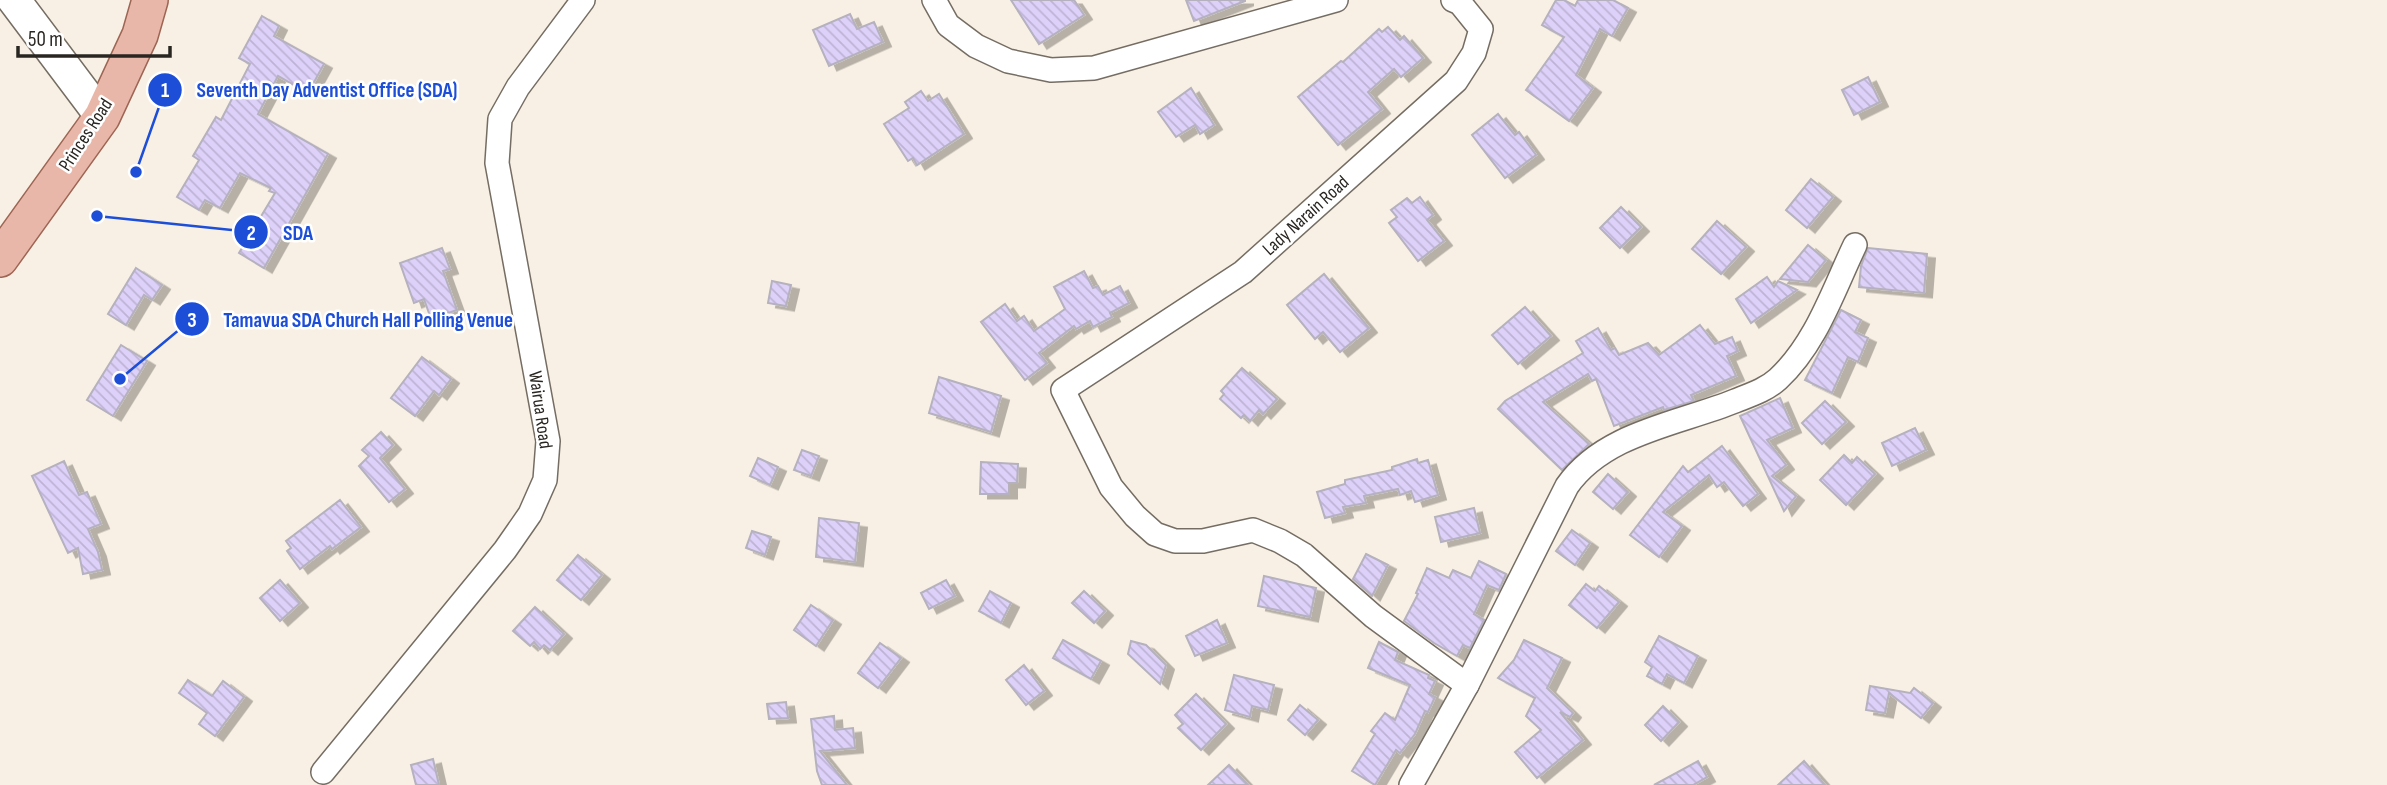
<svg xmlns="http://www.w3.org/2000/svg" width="2387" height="785" viewBox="0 0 2387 785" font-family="'Sofia Sans Condensed',sans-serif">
  <defs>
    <pattern id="building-back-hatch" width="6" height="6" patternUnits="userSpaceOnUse" patternTransform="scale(1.75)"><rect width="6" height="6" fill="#ddd1f9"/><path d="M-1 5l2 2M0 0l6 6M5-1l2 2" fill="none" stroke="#beb3d5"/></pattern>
    <filter id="shadow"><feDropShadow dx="8" dy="4.5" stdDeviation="0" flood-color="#0004"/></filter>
  </defs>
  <rect width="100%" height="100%" fill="#f8f0e4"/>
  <!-- building -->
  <g fill="url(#building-back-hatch)" stroke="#b5b1be" stroke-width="2" filter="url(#shadow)">
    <path d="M1011,0H1074L1084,15L1039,44Z"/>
    <path d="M1186,0H1245V1L1194,21Z"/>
    <path d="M1556,0H1564L1575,6L1578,0H1613L1628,8L1612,36L1600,29L1576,75L1593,88L1569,121L1526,90L1564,37L1542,25Z"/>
    <path d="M850,14L857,29L874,22L883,42L829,66L813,30Z"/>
    <path d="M262,16L279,26L274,36L324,64L308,93L278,76L258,114L328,154L264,268L239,253L275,193L269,191L271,188L240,173L220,208L205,200L199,210L177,197L199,160L193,156L216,117L221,120L250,64L239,58Z"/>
    <path d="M1388,27L1400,40L1404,36L1423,58L1401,77L1394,69L1368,92L1382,109L1338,145L1298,97L1341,61L1343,62L1379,29L1382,32Z"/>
    <path d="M1868,77L1880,102L1854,115L1842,90Z"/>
    <path d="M1191,88L1214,125L1200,134L1195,125L1176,137L1158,112Z"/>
    <path d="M921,91L928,101L939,94L964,134L917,165L913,158L908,161L884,124L909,108L905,102Z"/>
    <path d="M1498,114L1515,135L1519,132L1536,155L1505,178L1472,135Z"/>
    <path d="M1811,179L1833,197L1807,228L1786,210Z"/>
    <path d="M1420,197L1433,215L1427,220L1444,241L1418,261L1389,223L1397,217L1391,210L1407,198L1412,203Z"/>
    <path d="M1621,207L1641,227L1620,248L1600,228Z"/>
    <path d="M1717,221L1746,247L1721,274L1692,249Z"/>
    <path d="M1808,245L1826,260L1808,282L1780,279Z"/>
    <path d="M442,248L450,269L443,271L457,310L431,319L424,299L414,303L400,263Z"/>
    <path d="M1868,248L1927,254L1924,293L1859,287L1861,266Z"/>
    <path d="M136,268L162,285L152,300L144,295L126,325L108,314Z"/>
    <path d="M1084,271L1093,288L1098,286L1103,295L1120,286L1129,303L1110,313L1112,317L1093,327L1090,321L1076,329L1074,326L1039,353L1047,363L1025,380L981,322L1005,304L1017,321L1024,316L1034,331L1065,309L1054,287Z"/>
    <path d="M1324,274L1369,328L1340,352L1323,332L1315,339L1287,305Z"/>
    <path d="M1767,277L1774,287L1778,281L1797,290L1751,323L1736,299Z"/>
    <path d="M772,281L791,285L786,306L768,303Z"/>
    <path d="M1525,307L1551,336L1518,364L1492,335Z"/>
    <path d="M1841,310L1861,320L1855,332L1868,338L1858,362L1848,357L1832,393L1805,380Z"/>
    <path d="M1700,325L1715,344L1732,337L1738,351L1727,356L1736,376L1691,395L1694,401L1664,410L1663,407L1614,426L1596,379L1592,381L1588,374L1543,402L1589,444L1562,470L1498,409L1505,401L1583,353L1576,341L1598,328L1611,350L1615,348L1619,355L1648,343L1659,355Z"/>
    <path d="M121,345L147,361L113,416L87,400Z"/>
    <path d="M422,357L451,379L439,395L434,391L415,416L391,398Z"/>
    <path d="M1242,368L1277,399L1263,414L1259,410L1250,421L1244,415L1241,418L1220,399L1224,394L1221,391Z"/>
    <path d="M939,377L1001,396L991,432L929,413Z"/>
    <path d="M1780,398L1793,428L1767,440L1786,465L1772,476L1796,496L1784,511L1740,416Z"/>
    <path d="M1825,401L1846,422L1822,444L1802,423Z"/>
    <path d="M1915,428L1926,450L1892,466L1882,443Z"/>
    <path d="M381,432L393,445L380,458L405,489L389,502L359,466L369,456L362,450Z"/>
    <path d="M1722,446L1758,494L1743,506L1724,482L1717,487L1709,475L1663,512L1682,526L1659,557L1630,535L1683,466L1688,472Z"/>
    <path d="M802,450L819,456L811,476L794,470Z"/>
    <path d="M1844,455L1852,463L1857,457L1875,474L1846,505L1820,480Z"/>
    <path d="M758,458L778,467L770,485L750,476Z"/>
    <path d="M1417,459L1418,463L1428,460L1438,495L1415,502L1411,491L1400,495L1398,489L1364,496L1366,503L1343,507L1345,513L1325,518L1317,492L1345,484V480L1392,470V467Z"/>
    <path d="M64,461L79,495L87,492L101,524L88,529L98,552L102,570L83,574L78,548L68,553L32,476Z"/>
    <path d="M981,462L1018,464L1017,483H1009V494H980Z"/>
    <path d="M1608,474L1628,492L1613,509L1593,492Z"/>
    <path d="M340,500L361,527L332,549L330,546L300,569L287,551L291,548L286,541Z"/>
    <path d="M1474,508L1480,533L1441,542L1435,517Z"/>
    <path d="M819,518L859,523L855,562L816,557Z"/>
    <path d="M1572,530L1590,543L1575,565L1556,551Z"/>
    <path d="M752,531L771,537L765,555L746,548Z"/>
    <path d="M1366,554L1388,565L1372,596L1353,579Z"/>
    <path d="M578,555L602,575L581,600L557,580Z"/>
    <path d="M1479,561L1506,574L1499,590L1487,585L1474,614L1484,620L1470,648L1463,645L1457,656L1434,643L1404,621L1418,594L1416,593L1427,568L1449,578L1453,570L1471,578Z"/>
    <path d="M1264,576L1316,588L1310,617L1258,606Z"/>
    <path d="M280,580L300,603L280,621L260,598Z"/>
    <path d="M946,580L955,596L929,609L921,593Z"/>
    <path d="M1586,584L1595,591L1599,586L1619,602L1597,628L1569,605Z"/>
    <path d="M990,591L1011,603L1001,623L979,611Z"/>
    <path d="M1084,591L1105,611L1094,623L1072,603Z"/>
    <path d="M811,605L833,620L816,646L794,630Z"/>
    <path d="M535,607L564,634L550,650L544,645L540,649L534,642L530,646L513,631Z"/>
    <path d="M1217,620L1227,643L1195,656L1186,636Z"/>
    <path d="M1659,636L1698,656L1684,683L1667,674L1662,684L1647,676L1652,667L1645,662Z"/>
    <path d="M1063,640L1101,661L1091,679L1053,658Z"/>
    <path d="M1524,640L1562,658L1547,688L1573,713L1570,717L1560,712L1583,740L1537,778L1515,752L1541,730L1526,716L1535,698L1498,678L1514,660Z"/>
    <path d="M1131,641L1146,645L1166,665L1160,684L1128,654Z"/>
    <path d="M1379,642L1398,652L1395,660L1429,675L1428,678L1435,681L1429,694L1435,697L1428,712L1425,711L1415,734L1400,753L1396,750L1375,785L1352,771L1375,734L1371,731L1385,713L1395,720L1410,685L1368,668Z"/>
    <path d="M880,643L901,658L878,688L858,673Z"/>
    <path d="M1024,665L1044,691L1026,705L1006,680Z"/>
    <path d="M1234,675L1274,685L1268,710L1252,706L1250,717L1225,710Z"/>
    <path d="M188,680L212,696L223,681L244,697L215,736L199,724L207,713L179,693Z"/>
    <path d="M1870,686L1910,693L1914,688L1933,703L1921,718L1889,693L1885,713L1866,710Z"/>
    <path d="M1196,694L1226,724L1201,750L1178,728L1183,724L1175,715Z"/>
    <path d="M786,702L788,718L769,719L767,704Z"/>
    <path d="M1300,705L1318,720L1305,735L1288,720Z"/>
    <path d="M1663,706L1679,722L1661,741L1645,725Z"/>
    <path d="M834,716L835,730L853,728L855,748L820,751L847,785H822L817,771L811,719Z"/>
    <path d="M433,759L439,785H416L411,765Z"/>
    <path d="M1698,761L1707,777L1693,785H1654Z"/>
    <path d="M1804,761L1825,785H1778Z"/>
    <path d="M1229,765L1248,785H1208Z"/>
  </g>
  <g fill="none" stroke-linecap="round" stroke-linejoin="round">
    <defs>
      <g id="minor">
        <path d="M934,0L948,25L976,46L1008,61L1051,70L1094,68L1336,0"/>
        <path d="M1453,0L1460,3L1481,29L1474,53L1456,81L1243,272L1063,390L1111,487L1135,516L1155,534L1175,541H1203L1253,530L1280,541L1304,555L1373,616L1467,685"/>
        <path d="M323,772L505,550L530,514L545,480L548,441L497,163L500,119L518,87L583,0"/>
        <path d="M1411,785L1467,685L1567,486C1604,433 1678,424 1735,401C1750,395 1766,390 1778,379C1816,344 1833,291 1855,245"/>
      </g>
      <path id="secondary" d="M14,0L102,117"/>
      <path id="primary" d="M0,259L102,117L140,35L150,0"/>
    </defs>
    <!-- minor casing -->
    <use href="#minor" stroke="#756d63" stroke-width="26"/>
    <!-- secondary casing -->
    <use href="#secondary" stroke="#756d63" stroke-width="35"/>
    <!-- primary casing -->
    <use href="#primary" stroke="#9d6554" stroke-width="38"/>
    <!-- minor -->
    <use href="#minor" stroke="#fff" stroke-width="23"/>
    <!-- secondary -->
    <use href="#secondary" stroke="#fff" stroke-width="32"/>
    <!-- primary -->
    <use href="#primary" stroke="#e9b7a9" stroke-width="35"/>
  </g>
  <g text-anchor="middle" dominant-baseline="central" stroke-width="5" stroke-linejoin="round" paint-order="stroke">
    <!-- street labels -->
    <g font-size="19" fill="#292622" stroke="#fff">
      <text transform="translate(86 135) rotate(-57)">Princes Road</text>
      <text transform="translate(1306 216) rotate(-42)">Lady Narain Road</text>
      <text transform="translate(540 410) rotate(82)">Wairua Road</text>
    </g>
  </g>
  <!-- callouts -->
  <path fill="none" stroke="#1d4ed8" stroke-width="2.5" d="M136 172L165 90M97 216L251 232M120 379L192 319"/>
  <g fill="#1d4ed8" stroke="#fff" stroke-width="2.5">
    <circle cx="136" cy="172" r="7"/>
    <circle cx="97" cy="216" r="7"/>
    <circle cx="120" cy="379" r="7"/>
    <circle cx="165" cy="90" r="18"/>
    <circle cx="251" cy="232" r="18"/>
    <circle cx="192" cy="319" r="18"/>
  </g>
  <g font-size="21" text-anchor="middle" font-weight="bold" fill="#fff">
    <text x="165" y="97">1</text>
    <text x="251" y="240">2</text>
    <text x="192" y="327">3</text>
  </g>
  <g font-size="21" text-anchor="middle" font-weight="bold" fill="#1d4ed8" stroke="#fff" stroke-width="5" stroke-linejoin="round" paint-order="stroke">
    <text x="327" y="97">Seventh Day Adventist Office (SDA)</text>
    <text x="298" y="240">SDA</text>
    <text x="368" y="327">Tamavua SDA Church Hall Polling Venue</text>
  </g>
  <!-- scale -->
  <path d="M18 46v10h152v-10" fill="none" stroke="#292622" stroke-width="3.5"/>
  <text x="28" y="46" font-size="21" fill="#292622" stroke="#ffffff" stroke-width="5" paint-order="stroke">50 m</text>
</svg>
